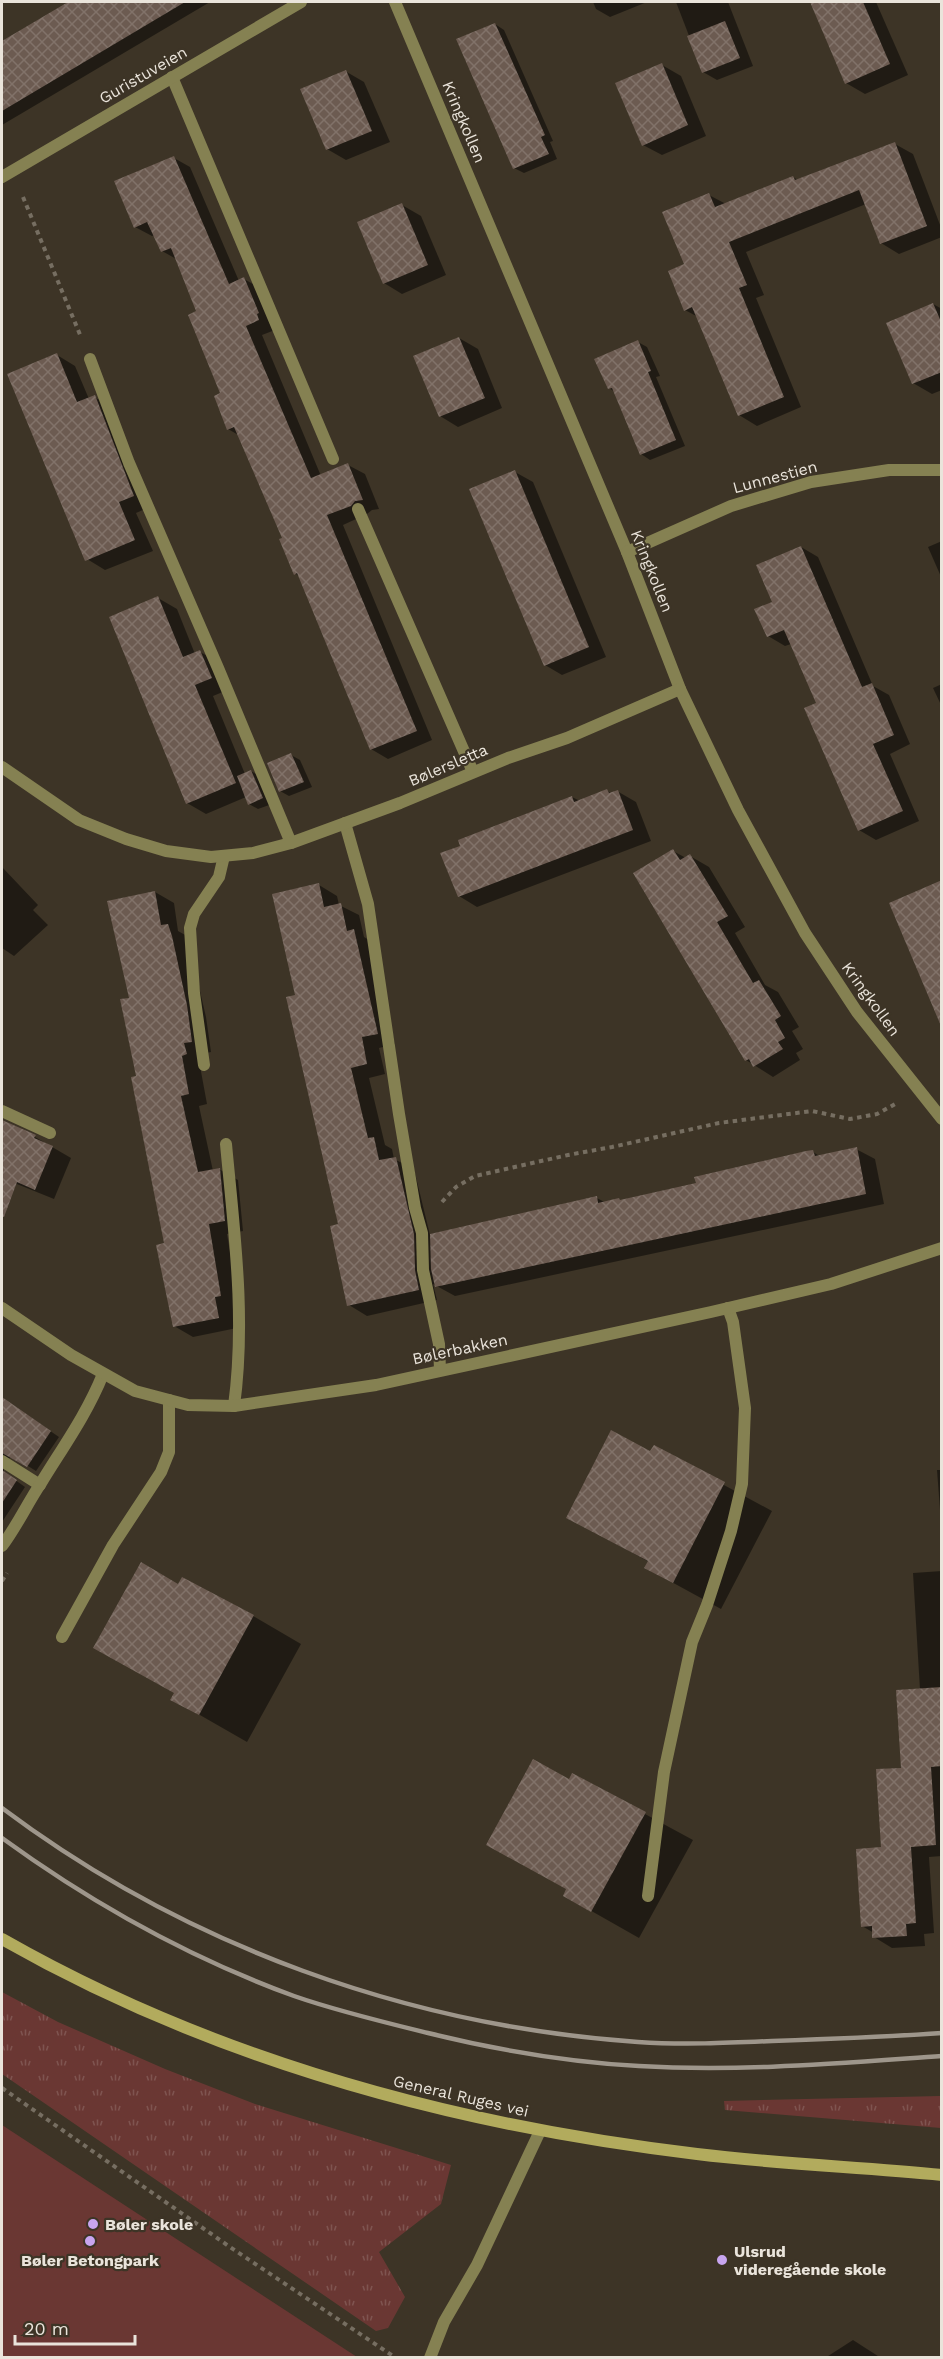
<svg xmlns="http://www.w3.org/2000/svg" width="943" height="2359" viewBox="0 0 943 2359" font-family="'Work Sans',sans-serif">
  <defs>
    <pattern id="grass-tufts" width="24" height="20" patternUnits="userSpaceOnUse" patternTransform="scale(1.5)"><rect width="24" height="20" fill="#6a3733"/><path d="M3 7l-1-3M5 7V3M7 7l1-3M15 17l-1-3M17 17v-4M19 17l1-3" fill="none" stroke="#7f5450"/></pattern>
    <pattern id="building-cross-hatch" width="8" height="8" patternUnits="userSpaceOnUse" patternTransform="scale(1.5)"><rect width="8" height="8" fill="#6c5b51"/><path d="M0 0l8 8M0 8l8-8" fill="none" stroke="#817269"/></pattern>
  </defs>
  <rect width="100%" height="100%" fill="#3d3426"/>
  <!-- grass -->
  <g fill="url(#grass-tufts)">
    <path d="M2,1992L58,2022L165,2069L255,2104L451,2165L441,2204L379,2252L405,2297L388,2328L376,2331L2,2074Z"/>
    <path d="M941,2096V2128L725,2110L724,2101Z"/>
  </g>
  <!-- garden -->
  <path fill="#6a3733" d="M2,2125L357,2357H2Z"/>
  <!-- shadow -->
  <g fill="#0007">
    <path d="M71,2H210L2,125V43Z"/>
    <path d="M593,2H647L610,17L596,9Z"/>
    <path d="M676,2H728L753,66L717,80L703,72Z"/>
    <path d="M811,2H876L908,75L865,94L846,83Z"/>
    <path d="M495,24L504,30L553,141L550,142L557,159L524,173L514,168Z"/>
    <path d="M662,65L681,76L706,136L662,155L643,145Z"/>
    <path d="M345,71L364,82L390,142L346,160L327,149Z"/>
    <path d="M895,144L913,154L942,230V237L899,254L881,243L866,204L746,252L764,295L756,298L801,407L757,426L739,415L698,317L685,310L686,265L709,195L726,204L793,177L798,180Z"/>
    <path d="M174,158L190,167L239,281L244,279L260,288L275,330L262,335L321,476L348,465L365,474L379,509L372,510L367,514L343,525L432,740L388,759L371,749L300,577L296,574L284,538L240,436L228,429L222,394L197,312L178,260L162,251L155,235L152,236L135,227Z"/>
    <path d="M402,205L421,216L446,275L402,294L384,283Z"/>
    <path d="M933,304L942,309V390L932,394L913,383Z"/>
    <path d="M459,338L478,349L502,408L458,427L440,416Z"/>
    <path d="M638,342L647,347L660,376L656,377L685,446L650,460L641,454L615,392L609,388Z"/>
    <path d="M57,355L75,366L89,399L94,397L113,407L152,506L136,513L153,551L105,570L87,559Z"/>
    <path d="M515,472L533,482L606,657L562,675L545,665Z"/>
    <path d="M942,541V579L928,547Z"/>
    <path d="M801,547L818,557L873,686L889,695L910,744L890,754L919,821L876,840L859,830L818,704L791,644L785,646L768,636L774,603Z"/>
    <path d="M158,598L177,609L195,654L200,652L219,662L230,689L213,696L245,774L251,771L261,777L272,804L258,809L249,804L246,797L206,814L187,803Z"/>
    <path d="M942,684V707L933,688Z"/>
    <path d="M291,755L300,760L312,787L289,796L280,791Z"/>
    <path d="M607,791L612,793L617,791L636,802L651,841L477,907L459,896L572,797L580,801Z"/>
    <path d="M673,851L686,858L690,856L709,867L745,927L735,933L765,985L778,992L799,1027L792,1031L803,1049L796,1053L800,1060L773,1077L746,1060Z"/>
    <path d="M2,867L38,905L33,910L48,925L14,956L2,948Z"/>
    <path d="M319,885L337,896L339,905L359,915L364,937L372,942L395,1044L379,1048L385,1074L369,1078L385,1145L392,1149L394,1159L414,1169L430,1235L597,1198L606,1203L621,1201L698,1184L813,1152L821,1157L856,1149L875,1159L884,1204L455,1296L433,1284L437,1300L367,1316L349,1305L340,1225L297,996Z"/>
    <path d="M155,892L174,903L178,931L187,936L190,948L206,1017L211,1052L202,1054L200,1066L207,1104L199,1106L213,1171L219,1169L238,1180L243,1231L227,1234L239,1306L237,1328L193,1337L174,1326L166,1244L138,1077L130,999Z"/>
    <path d="M2,1121L35,1137L71,1158L54,1199L2,1178Z"/>
    <path d="M2,1398L59,1437L36,1471L15,1458L12,1457L4,1461V1472L25,1487L2,1522Z"/>
    <path d="M654,1447L772,1511L721,1609L646,1568L649,1562L568,1517L651,1453Z"/>
    <path d="M937,1470H942V1536Z"/>
    <path d="M942,1571V1856L929,1857L934,1933L924,1934L925,1946L892,1948L874,1937V1933L862,1926L920,1690L913,1573Z"/>
    <path d="M179,1586L253,1616L301,1644L247,1742L172,1699L175,1693Z"/>
    <path d="M573,1775L693,1840L639,1938L565,1896L568,1890Z"/>
    <path d="M853,2340L881,2358H825Z"/>
  </g>
  <!-- building -->
  <g fill="url(#building-cross-hatch)">
    <path d="M68,2H185L2,111V41Z"/>
    <path d="M810,2H863L890,64L845,84Z"/>
    <path d="M725,21L740,58L702,73L687,36Z"/>
    <path d="M495,23L545,135L541,137L549,154L513,169L456,39Z"/>
    <path d="M662,63L688,125L642,146L615,83Z"/>
    <path d="M346,70L372,131L326,150L300,89Z"/>
    <path d="M895,142L927,226L880,244L859,190L729,242L747,285L739,288L784,397L738,416L692,307L684,311L668,271L684,264L662,212L709,193L715,207L793,176L795,180Z"/>
    <path d="M174,156L229,284L244,277L259,313L257,314L259,320L246,326L311,478L348,463L363,500L355,501L351,506L327,515L417,731L370,750L297,573L294,575L279,539L282,538L234,427L227,430L214,396L220,393L188,315L196,311L171,248L161,252L147,222L134,228L114,181Z"/>
    <path d="M402,203L428,265L383,284L357,222Z"/>
    <path d="M933,303L942,324V372L912,384L886,323Z"/>
    <path d="M459,337L485,398L439,417L413,356Z"/>
    <path d="M638,340L651,371L648,372L676,440L640,455L612,388L608,389L594,359Z"/>
    <path d="M57,353L77,402L95,395L134,496L119,502L135,540L85,561L7,374Z"/>
    <path d="M515,470L589,647L544,666L469,489Z"/>
    <path d="M801,546L862,687L872,683L894,735L873,744L903,811L858,831L804,708L816,703L784,630L767,637L754,609L772,602L756,565Z"/>
    <path d="M158,596L183,657L200,650L212,678L195,685L236,783L186,804L109,617Z"/>
    <path d="M291,753L304,782L279,792L267,763Z"/>
    <path d="M251,770L263,798L248,805L237,776Z"/>
    <path d="M607,789L609,793L618,790L633,830L458,897L440,853L460,846L458,840L572,796L574,802Z"/>
    <path d="M673,849L680,860L690,854L728,916L717,922L753,983L759,980L781,1016L775,1020L785,1038L778,1042L783,1049L753,1067L749,1059L745,1061L633,873Z"/>
    <path d="M942,880V1026H941L889,903Z"/>
    <path d="M319,883L324,907L341,903L347,931L354,929L378,1034L362,1037L367,1064L351,1068L368,1138L374,1137L379,1160L396,1157L414,1234L415,1270L419,1290L347,1306L330,1226L338,1224L286,997L295,995L272,894Z"/>
    <path d="M155,891L161,925L168,924L172,936L187,1005L192,1042L184,1043L187,1054L182,1056L189,1094L181,1096L198,1172L220,1168L225,1221L209,1224L221,1296L215,1297L219,1318L173,1327L156,1245L164,1243L131,1077L136,1076L120,999L129,998L107,901Z"/>
    <path d="M2,1120L36,1135L34,1138L53,1146L35,1190L17,1182L4,1217H2Z"/>
    <path d="M857,1147L866,1194L435,1287L431,1269L430,1234L597,1196L598,1203L619,1198L620,1200L696,1183L694,1177L806,1151L813,1150L815,1156Z"/>
    <path d="M2,1397L51,1431L27,1467L2,1453Z"/>
    <path d="M611,1430L650,1451L654,1445L725,1482L673,1583L644,1568L648,1561L566,1518Z"/>
    <path d="M2,1470L17,1480L2,1503Z"/>
    <path d="M141,1562L178,1584L182,1577L254,1615L199,1715L170,1700L174,1693L93,1648Z"/>
    <path d="M942,1687V1766L931,1767L936,1845L911,1847L916,1923L906,1924L907,1936L872,1938V1926L861,1927L856,1849L881,1847L876,1769L901,1768L896,1690Z"/>
    <path d="M533,1759L569,1779L572,1773L646,1812L591,1912L563,1896L566,1889L486,1845Z"/>
  </g>
  <g fill="none" stroke-linecap="round" stroke-linejoin="round">
    <!-- path -->
    <g stroke="#766e61" stroke-width="4" stroke-dasharray="4.5 4.5" stroke-linecap="butt">
      <path d="M23,197L81,337"/>
      <path d="M442,1202L456,1187L475,1176L568,1155L612,1147L719,1123L812,1111L850,1119L877,1114L897,1103"/>
      <path d="M2,1581L7,1573"/>
      <path d="M2,2088L230,2247L396,2358"/>
    </g>
    <!-- lane -->
    <g stroke="#858152" stroke-width="12">
      <path d="M172,77L333,459"/>
      <path d="M90,359L129,463L218,668L291,843"/>
      <path d="M358,509L473,772"/>
      <path d="M345,823L368,904L399,1114L415,1208L422,1233L423,1270L439,1344L440,1370"/>
      <path d="M204,1065L194,993L190,928L194,914L219,877L224,856"/>
      <path d="M2,1111L50,1133"/>
      <path d="M226,1144C234,1231 246,1318 234,1406"/>
      <path d="M2,1461L40,1485"/>
      <path d="M2,1546C17,1526 27,1504 41,1483C63,1447 87,1414 103,1374"/>
      <path d="M62,1637L113,1545L161,1472L169,1452V1400"/>
      <path d="M648,1896L664,1772L692,1642L707,1605L731,1531L742,1484L745,1408L733,1322L728,1308"/>
      <path d="M430,2358L444,2322L477,2265L540,2131"/>
    </g>
    <!-- street -->
    <g stroke="#858152" stroke-width="12">
      <path d="M395,2L627,552L680,689L738,810L805,933L857,1012L942,1119"/>
      <path d="M2,177L301,2"/>
      <path d="M627,552L731,506L811,482L889,470H942"/>
      <path d="M2,767L79,820L126,839L166,851L211,857L253,853L291,843L400,803L508,758L567,738L680,689"/>
      <path d="M2,1308L71,1355L135,1391L188,1405L234,1406L376,1385L711,1312L831,1284L942,1248"/>
    </g>
    <!-- secondary -->
    <path stroke="#b2ab5d" stroke-width="12" d="M2,1939C216,2061 453,2125 697,2154C778,2164 860,2167 942,2175"/>
    <!-- rail -->
    <g stroke="#9e968b" stroke-width="4.5">
      <path d="M2,1808C186,1946 408,2026 638,2042C682,2045 728,2043 772,2041C829,2039 885,2037 942,2033"/>
      <path d="M2,1838C90,1902 190,1958 294,1996C337,2011 383,2022 428,2033C497,2050 567,2062 639,2066C740,2072 841,2063 942,2056"/>
    </g>
  </g>
  <!-- markers -->
  <g fill="#c8a5ef" stroke="#3d3426" stroke-width="2">
    <circle cx="93" cy="2224" r="6"/>
    <circle cx="90" cy="2241" r="6"/>
    <circle cx="722" cy="2260" r="6"/>
  </g>
  <g text-anchor="middle" dominant-baseline="central" stroke-width="4.5" stroke-linejoin="round" paint-order="stroke">
    <!-- street labels -->
    <g font-size="16" fill="#eae4db" stroke="#3d3426">
      <text transform="translate(143 75) rotate(-30)">Guristuveien</text>
      <text transform="translate(464 122) rotate(67)">Kringkollen</text>
      <text transform="translate(775 477) rotate(-15)">Lunnestien</text>
      <text transform="translate(652 571) rotate(68)">Kringkollen</text>
      <text transform="translate(448 765) rotate(-23)">Bølersletta</text>
      <text transform="translate(871 999) rotate(54)">Kringkollen</text>
      <text transform="translate(460 1349) rotate(-12)">Bølerbakken</text>
      <text transform="translate(461 2096) rotate(13)">General Ruges vei</text>
    </g>
    <!-- poi labels -->
    <g font-size="16" font-weight="bold" fill="#eae4db" stroke="#3d3426" text-anchor="start">
      <text x="105" y="2224">Bøler skole</text>
      <text x="734" y="2251">Ulsrud<tspan x="734" dy="18">videregående skole</tspan></text>
      <text x="90" y="2260" text-anchor="middle">Bøler Betongpark</text>
    </g>
  </g>
  <!-- border -->
  <rect width="943" height="2359" fill="none" stroke="#eae4db" stroke-width="6"/>
  <!-- scale -->
  <path d="M15 2335v9h120v-9" fill="none" stroke="#eae4db" stroke-width="3"/>
  <text x="24" y="2335" font-size="18" fill="#eae4db" stroke="#3d3426" stroke-width="4.5" paint-order="stroke">20 m</text>
</svg>
